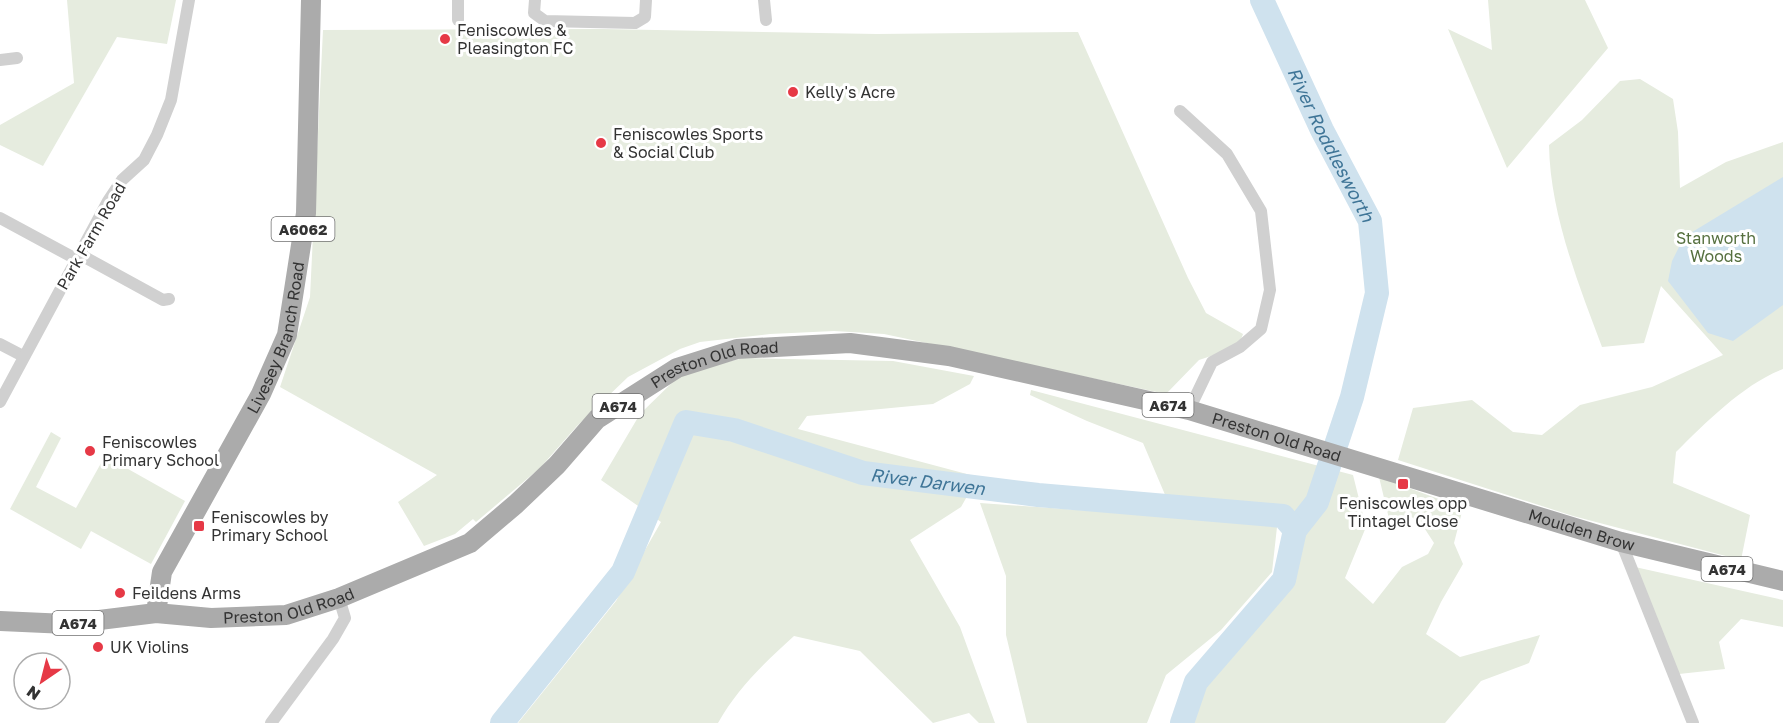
<svg xmlns="http://www.w3.org/2000/svg" width="1783" height="723" viewBox="0 0 1783 723" font-family="'Golos Text',sans-serif">
  <rect width="100%" height="100%" fill="#fff"/>
  <!-- green -->
  <g fill="#e6ecdf">
    <path d="M67,0H176L167,44L117,37L43,166L0,145V125L74,83Z"/>
    <path d="M1488,0H1585L1608,48L1507,168L1448,29L1492,50Z"/>
    <path d="M602,29L877,34L1078,32L1188,278L1206,313L1243,334L1238,347L1199,360L1166,394L884,334L834,331L770,334L700,342L680,349L628,377L577,426L540,468L476,522L473,519L455,534L424,546L398,502L437,475L280,387L310,297L323,30Z"/>
    <path d="M1640,79L1673,99L1678,132L1680,188L1726,162L1783,142V369C1745,383 1705,423 1676,452L1673,483L1750,515L1741,560L1573,516L1398,460L1413,408L1472,400L1513,432L1542,435L1580,405L1652,387L1723,355L1661,286L1644,343L1602,347C1578,283 1550,213 1549,145L1582,120L1620,81Z"/>
    <path d="M743,358L893,361L974,376L970,384L933,404L807,416L798,429L978,477L961,507L910,540L960,627L995,723H979L969,713L933,723L860,651L794,636C765,662 737,689 718,723H518L616,601L661,522L601,480L640,414L681,374Z"/>
    <path d="M1031,390L1353,475L1366,527L1345,578L1373,604L1402,567L1428,554L1434,543L1423,526L1408,514L1404,522L1391,527L1379,477L1463,508L1454,543L1463,564L1441,602L1426,634L1460,657L1540,635L1529,663L1481,681L1445,723H1189L1200,691L1226,647L1296,578L1301,525L1289,513L1166,497L1143,443L1087,421L1030,395Z"/>
    <path d="M51,432L61,438L36,487L76,508L105,456L185,501L151,564L91,531L81,549L10,509Z"/>
    <path d="M980,503L1262,523L1277,527L1272,572L1221,630L1166,675L1147,723H1027L1006,635V576Z"/>
    <path d="M1635,567L1783,600V627L1741,619L1719,642L1725,669L1679,674Z"/>
  </g>
  <!-- water -->
  <path fill="#cfe2ee" d="M1783,177V305L1733,341L1708,333L1668,281L1672,261L1684,237Z"/>
  <g fill="none" stroke-linecap="round" stroke-linejoin="round">
    <!-- river -->
    <g stroke="#cfe2ee" stroke-width="24">
      <path id="s1" d="M1262,0L1322,130L1370,221L1377,293L1352,397L1317,502L1295,530"/>
      <path id="s2" d="M502,723L623,572L686,422L734,430L863,473L1038,495L1283,516L1295,530L1284,580L1196,682L1182,723"/>
    </g>
    <!-- minor -->
    <g stroke="#d0d0d0" stroke-width="12">
      <path d="M535,0L534,13L545,21L635,23L645,17L646,0"/>
      <path d="M764,0L766,20"/>
      <path d="M458,20V0"/>
      <path d="M0,60L17,58"/>
      <path d="M1180,111L1227,154L1261,211L1270,290L1261,329L1240,347L1212,362L1189,410"/>
      <path d="M0,218L76,259"/>
      <path d="M79,254L163,300L169,299"/>
      <path d="M0,344L23,356"/>
      <path d="M0,402L108,201L122,180L144,160L157,135L171,100L189,0"/>
      <path d="M1621,542L1693,723"/>
      <path d="M271,723L333,639L345,618L339,598"/>
    </g>
    <!-- primary -->
    <g stroke="#ababab" stroke-width="20">
      <path id="s3" d="M156,613L162,572L261,394L287,335L306,213L311,0"/>
      <path id="s4" d="M0,621L67,624L156,613L211,618L286,615L339,598L470,543L516,504L557,465L597,419L677,368L737,349L850,343L949,356L1189,410L1621,542L1783,581"/>
    </g>
  </g>
  <!-- markers -->
  <g fill="#e63946" stroke="#fff" stroke-width="2">
    <circle cx="445" cy="39" r="6"/>
    <circle cx="793" cy="92" r="6"/>
    <circle cx="601" cy="143" r="6"/>
    <circle cx="90" cy="451" r="6"/>
    <rect x="1397" y="478" width="12" height="12" rx="3"/>
    <rect x="193" y="520" width="12" height="12" rx="3"/>
    <circle cx="120" cy="593" r="6"/>
    <circle cx="98" cy="647" r="6"/>
  </g>
  <g text-anchor="middle" dominant-baseline="central" stroke-width="6" stroke-linejoin="round" paint-order="stroke">
    <!-- shield labels -->
    <g fill="#fff" stroke="#707070" stroke-width="1.5">
      <rect x="271.5" y="217" width="63" height="24" rx="4.5"/>
      <rect x="1142.5" y="393" width="51" height="24" rx="4.5"/>
      <rect x="592.5" y="394" width="51" height="24" rx="4.5"/>
      <rect x="1701.5" y="557" width="51" height="24" rx="4.5"/>
      <rect x="52.5" y="611" width="51" height="24" rx="4.5"/>
    </g>
    <g font-size="15" font-weight="bold" fill="#333">
      <text x="303" y="229">A6062</text>
      <text x="1168" y="405">A674</text>
      <text x="618" y="406">A674</text>
      <text x="1727" y="569">A674</text>
      <text x="78" y="623">A674</text>
    </g>
    <!-- poi labels -->
    <g font-size="16" fill="#333" stroke="#fff" text-anchor="start">
      <text x="457" y="30">Feniscowles &amp;<tspan x="457" dy="18">Pleasington FC</tspan></text>
      <text x="805" y="92">Kelly's Acre</text>
      <text x="613" y="134">Feniscowles Sports<tspan x="613" dy="18">&amp; Social Club</tspan></text>
      <text x="102" y="442">Feniscowles<tspan x="102" dy="18">Primary School</tspan></text>
      <text x="1403" y="503" text-anchor="middle">Feniscowles opp<tspan x="1403" dy="18">Tintagel Close</tspan></text>
      <text x="211" y="517">Feniscowles by<tspan x="211" dy="18">Primary School</tspan></text>
      <text x="132" y="593">Feildens Arms</text>
      <text x="110" y="647">UK Violins</text>
    </g>
    <!-- street labels -->
    <g font-size="16" fill="#333" stroke="#fff">
      <text transform="translate(91 236) rotate(-60)">Park Farm Road</text>
      <text stroke="none"><textPath href="#s3" startOffset="304">Livesey Branch Road</textPath></text>
      <text stroke="none"><textPath href="#s4" startOffset="795">Preston Old Road</textPath></text>
      <text stroke="none"><textPath href="#s4" startOffset="1371">Preston Old Road</textPath></text>
      <text stroke="none"><textPath href="#s4" startOffset="1690">Moulden Brow</textPath></text>
      <text stroke="none"><textPath href="#s4" startOffset="291">Preston Old Road</textPath></text>
    </g>
    <!-- park labels -->
    <g font-size="16" fill="#56703f" stroke="#fff">
      <text x="1716" y="238">Stanworth<tspan x="1716" dy="18">Woods</tspan></text>
    </g>
    <!-- water labels -->
    <g font-size="18" font-style="italic" fill="#3f7597" stroke="#fff">
      <text stroke="none"><textPath href="#s1" startOffset="160">River Roddlesworth</textPath></text>
      <text stroke="none"><textPath href="#s2" startOffset="606">River Darwen</textPath></text>
    </g>
  </g>
  <!-- north arrow -->
  <g transform="translate(42 681) rotate(215)"><circle r="28" fill="#ffffff" stroke="#adadad" stroke-width="1.5"/>
  <path d="M0-4.5L10 22L0 15L-10 22Z" fill="#e63946"/>
  <text y="-9" font-size="16" font-weight="bold" text-anchor="middle" fill="#333333">N</text>
  </g>
</svg>
